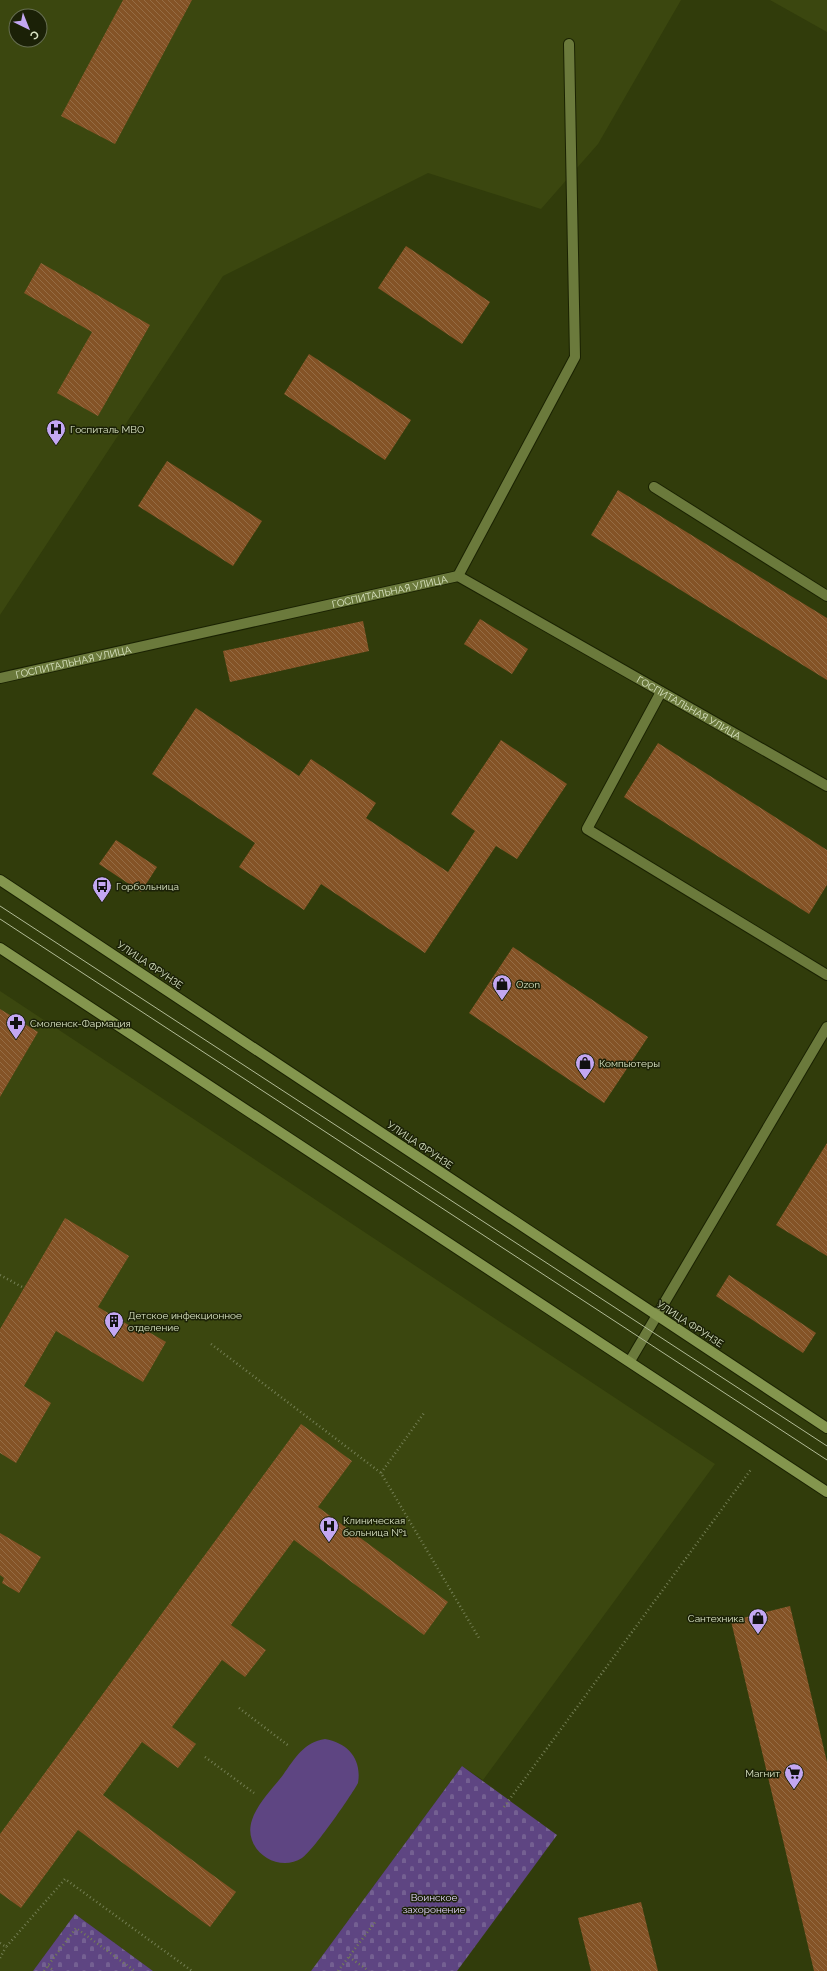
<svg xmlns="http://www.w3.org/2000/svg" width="827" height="1971" viewBox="0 0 827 1971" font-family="Raleway,sans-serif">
  <defs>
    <pattern id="cemetery-stones" width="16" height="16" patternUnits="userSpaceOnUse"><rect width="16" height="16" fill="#5e4582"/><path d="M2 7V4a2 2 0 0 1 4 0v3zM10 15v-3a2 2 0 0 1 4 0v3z" fill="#746092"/></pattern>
    <pattern id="building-back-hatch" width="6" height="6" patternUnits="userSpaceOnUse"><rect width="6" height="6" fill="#845326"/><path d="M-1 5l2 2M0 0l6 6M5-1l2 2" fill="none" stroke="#956c44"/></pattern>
  </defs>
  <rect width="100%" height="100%" fill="#313c0b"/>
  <!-- built -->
  <g fill="#3b470f" fill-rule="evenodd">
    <path d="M0,0H681L598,144L541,209L428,173L223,276L0,615ZM16,16H40V40H16Z"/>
    <path d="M770,0H827V32Z"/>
    <path d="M0,991L715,1464L483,1780L462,1766L311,1971H153L75,1914L33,1971H0Z"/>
  </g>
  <!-- grass -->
  <path fill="#5e4582" d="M325,1739C348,1743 362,1759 358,1783C351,1796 313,1851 302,1858C277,1874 242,1849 252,1820C257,1804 273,1788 283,1775C295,1758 304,1742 325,1739Z"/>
  <!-- cemetery -->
  <g fill="url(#cemetery-stones)">
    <path d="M462,1766L557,1835L457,1971H311Z"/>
    <path d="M75,1914L153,1971H33Z"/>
  </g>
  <!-- building -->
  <g fill="url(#building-back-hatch)">
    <path d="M123,0H192L115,144L61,116Z"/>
    <path d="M406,246L490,302L462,344L378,288Z"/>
    <path d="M41,263L150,325L98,416L57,393L92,332L24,293Z"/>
    <path d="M309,354L411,420L385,460L284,394Z"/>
    <path d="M167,461L262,521L233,566L138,506Z"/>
    <path d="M618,490L827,618V680L591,535Z"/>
    <path d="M480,619L528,649L512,674L464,644Z"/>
    <path d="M363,621L369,651L230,682L223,651Z"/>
    <path d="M196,708L299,776L311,759L376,803L366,818L448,872L475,831L451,814L501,740L567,784L517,859L496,846L425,953L321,884L304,910L239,867L255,843L152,774Z"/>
    <path d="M658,743L827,850V885L809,914L624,797Z"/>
    <path d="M116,840L157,867L141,892L99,864Z"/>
    <path d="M513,947L648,1037L604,1103L469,1013Z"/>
    <path d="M0,1009L38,1032L0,1097Z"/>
    <path d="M827,1143V1256L776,1225Z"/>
    <path d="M65,1218L129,1256L98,1307L144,1334L147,1331L166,1342L143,1382L56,1331L24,1386L51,1403L16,1463L0,1453V1329Z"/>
    <path d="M729,1275L816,1333L803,1353L716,1296Z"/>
    <path d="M301,1424L352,1461L318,1507L448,1602L424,1635L294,1540L231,1625L266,1650L245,1677L222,1660L172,1727L196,1744L178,1768L142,1742L103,1795L236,1892L210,1927L78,1830L21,1908L0,1893V1834Z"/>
    <path d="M0,1533L41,1557L19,1593L2,1583L4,1578L0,1575Z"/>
    <path d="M790,1606L827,1762V1971H814L731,1621Z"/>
    <path d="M641,1902L658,1971H591L578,1918Z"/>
  </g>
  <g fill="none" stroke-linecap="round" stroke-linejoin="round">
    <defs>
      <g id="lane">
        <path d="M654,487L827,596"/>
        <path d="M458,576L575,357L569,44"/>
        <path d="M661,692L587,829L827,975"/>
      </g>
      <g id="street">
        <path id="s1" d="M0,678L458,576L827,786"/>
        <path d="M630,1361L827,1027"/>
      </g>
      <g id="primary">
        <path d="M0,880L827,1428"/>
        <path d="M0,948L827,1492"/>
      </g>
    </defs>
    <!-- lane casing -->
    <use href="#lane" stroke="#1a2202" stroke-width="12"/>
    <!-- street casing -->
    <use href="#street" stroke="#1a2202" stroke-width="12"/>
    <!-- primary casing -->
    <use href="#primary" stroke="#1a2202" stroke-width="12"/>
    <!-- path -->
    <g stroke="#747f54" stroke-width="2.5" stroke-dasharray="1 3" stroke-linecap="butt">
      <path d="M0,1275L24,1288"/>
      <path d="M211,1344L381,1473L479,1638"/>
      <path d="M381,1473L424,1413"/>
      <path d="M239,1708L289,1746"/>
      <path d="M205,1757L254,1793"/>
      <path d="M504,1807L752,1468"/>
      <path d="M0,1943L6,1947L65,1879L192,1971"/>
      <path d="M349,1957L369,1971"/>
      <path d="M0,1958L6,1947"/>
      <path d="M48,1966L54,1971"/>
      <path d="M44,1971L76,1928L135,1971"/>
      <path d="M338,1971L376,1921"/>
    </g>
    <!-- lane -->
    <use href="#lane" stroke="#6b7a3c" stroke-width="10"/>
    <!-- street -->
    <use href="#street" stroke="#6b7a3c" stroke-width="10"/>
    <!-- primary -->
    <use href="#primary" stroke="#84964e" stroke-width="10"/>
    <!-- tram -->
    <g stroke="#b1bb96" stroke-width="1">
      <path d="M0,906L827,1446"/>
      <path d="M0,919L827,1460"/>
    </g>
  </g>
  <!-- icons -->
  <defs>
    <symbol id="hospital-pin" viewBox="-11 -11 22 30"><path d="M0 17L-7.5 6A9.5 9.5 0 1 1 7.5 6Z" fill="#c3a7f2" stroke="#1b2107"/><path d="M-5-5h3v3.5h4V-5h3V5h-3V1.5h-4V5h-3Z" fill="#111"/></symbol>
    <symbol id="bus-pin" viewBox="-11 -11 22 30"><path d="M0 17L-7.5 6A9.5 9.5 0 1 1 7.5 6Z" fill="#c3a7f2" stroke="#1b2107"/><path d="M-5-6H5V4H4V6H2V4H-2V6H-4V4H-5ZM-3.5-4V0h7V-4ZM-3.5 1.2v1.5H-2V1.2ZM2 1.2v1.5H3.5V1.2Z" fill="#111"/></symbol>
    <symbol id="shop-pin" viewBox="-11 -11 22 30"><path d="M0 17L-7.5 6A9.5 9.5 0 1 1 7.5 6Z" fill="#c3a7f2" stroke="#1b2107"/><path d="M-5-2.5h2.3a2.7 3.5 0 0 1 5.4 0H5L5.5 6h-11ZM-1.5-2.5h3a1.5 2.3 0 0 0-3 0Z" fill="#111"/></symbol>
    <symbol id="pharmacy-pin" viewBox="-11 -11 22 30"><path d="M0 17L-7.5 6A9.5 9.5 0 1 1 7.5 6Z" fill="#c3a7f2" stroke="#1b2107"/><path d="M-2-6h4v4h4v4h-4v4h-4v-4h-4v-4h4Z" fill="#111"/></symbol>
    <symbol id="building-pin" viewBox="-11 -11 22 30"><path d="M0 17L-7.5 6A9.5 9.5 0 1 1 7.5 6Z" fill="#c3a7f2" stroke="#1b2107"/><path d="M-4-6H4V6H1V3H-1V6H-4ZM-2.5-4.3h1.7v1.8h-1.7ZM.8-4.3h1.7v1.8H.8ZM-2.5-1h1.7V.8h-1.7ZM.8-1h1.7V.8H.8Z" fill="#111"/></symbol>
    <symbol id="supermarket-pin" viewBox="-11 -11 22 30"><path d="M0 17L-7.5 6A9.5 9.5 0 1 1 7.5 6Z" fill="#c3a7f2" stroke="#1b2107"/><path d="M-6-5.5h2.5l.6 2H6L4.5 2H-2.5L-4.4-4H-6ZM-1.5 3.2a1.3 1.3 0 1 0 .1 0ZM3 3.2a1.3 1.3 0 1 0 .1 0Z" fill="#111"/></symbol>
  </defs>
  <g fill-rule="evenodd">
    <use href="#hospital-pin" x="45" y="418" width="22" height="30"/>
    <use href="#bus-pin" x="91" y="875" width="22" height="30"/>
    <use href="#shop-pin" x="491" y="973" width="22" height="30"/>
    <use href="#pharmacy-pin" x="5" y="1012" width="22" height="30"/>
    <use href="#shop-pin" x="574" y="1052" width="22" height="30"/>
    <use href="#building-pin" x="103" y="1310" width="22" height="30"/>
    <use href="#hospital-pin" x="318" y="1515" width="22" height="30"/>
    <use href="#shop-pin" x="747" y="1607" width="22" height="30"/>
    <use href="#supermarket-pin" x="783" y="1762" width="22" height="30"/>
  </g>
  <g text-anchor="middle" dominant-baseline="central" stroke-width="3" stroke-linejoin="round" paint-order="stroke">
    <!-- poi labels -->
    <g font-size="10" fill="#dae4c3" stroke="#1b2107" text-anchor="start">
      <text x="70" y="429">Госпиталь МВО</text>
      <text x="116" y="886">Горбольница</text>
      <text x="516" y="984">Ozon</text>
      <text x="30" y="1023">Смоленск-Фармация</text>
      <text x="599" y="1063">Компьютеры</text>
      <text x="128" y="1315">Детское инфекционное<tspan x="128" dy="12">отделение</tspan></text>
      <text x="343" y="1520">Клиническая<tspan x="343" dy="12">больница №1</tspan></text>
      <text x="744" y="1618" text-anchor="end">Сантехника</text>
      <text x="780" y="1773" text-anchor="end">Магнит</text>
    </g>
    <!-- street labels -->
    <g font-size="10" fill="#dae4c3" stroke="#1b2107">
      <text stroke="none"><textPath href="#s1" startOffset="399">ГОСПИТАЛЬНАЯ УЛИЦА</textPath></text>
      <text stroke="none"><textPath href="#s1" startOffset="75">ГОСПИТАЛЬНАЯ УЛИЦА</textPath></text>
      <text stroke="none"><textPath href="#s1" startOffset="735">ГОСПИТАЛЬНАЯ УЛИЦА</textPath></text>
      <text transform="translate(150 965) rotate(34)">УЛИЦА ФРУНЗЕ</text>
      <text transform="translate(420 1145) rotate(34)">УЛИЦА ФРУНЗЕ</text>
      <text transform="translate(690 1324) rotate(33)">УЛИЦА ФРУНЗЕ</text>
    </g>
    <!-- park labels -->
    <g font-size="10" fill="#e1d3fb" stroke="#1b2107">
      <text x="434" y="1897">Воинское<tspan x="434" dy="12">захоронение</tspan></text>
    </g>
  </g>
  <!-- north arrow -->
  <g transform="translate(28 28) rotate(137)"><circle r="19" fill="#1b2107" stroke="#676f52"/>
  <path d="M0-3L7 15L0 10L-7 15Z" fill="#c3a7f2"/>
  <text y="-6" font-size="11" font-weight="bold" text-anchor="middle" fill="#dae4c3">С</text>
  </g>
</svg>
